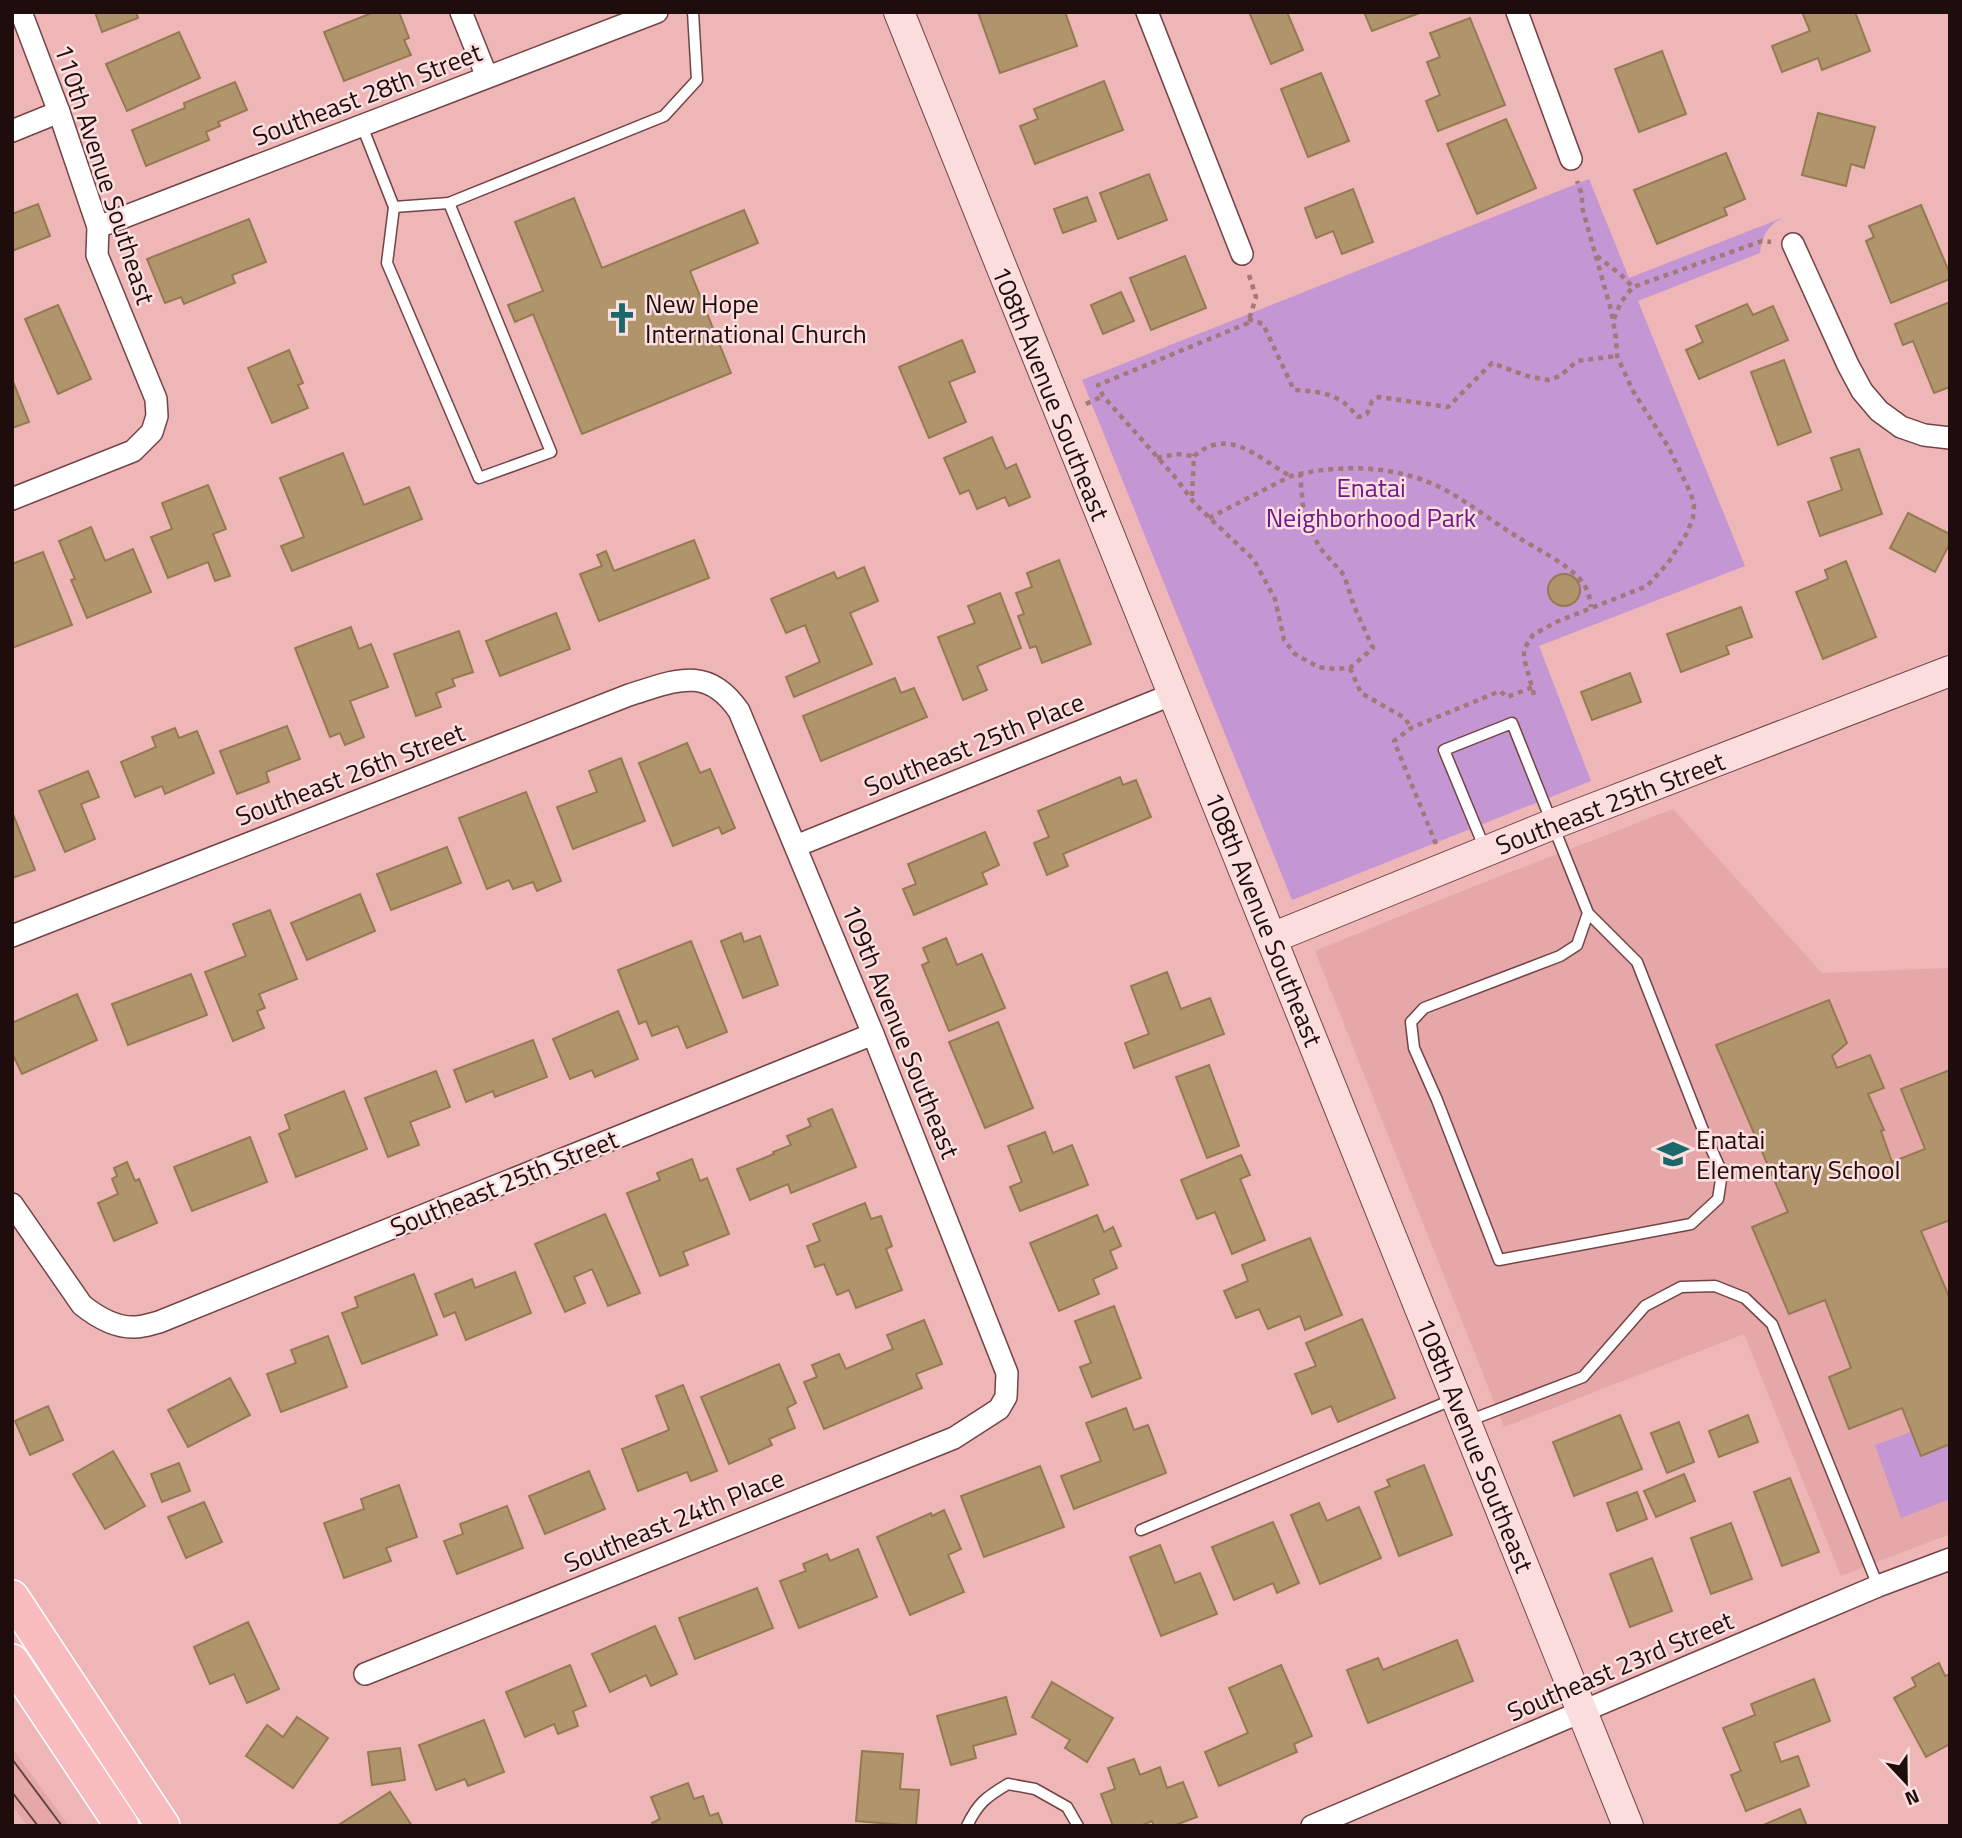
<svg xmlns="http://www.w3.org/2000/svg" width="1962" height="1838" viewBox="0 0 1962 1838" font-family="'Titillium Web',sans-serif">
  <rect width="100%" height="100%" fill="#eeb6b7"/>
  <!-- built -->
  <g fill="#e6a7a8">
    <path d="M1673,809L1822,973L1950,968V1534L1841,1576L1744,1334L1504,1427L1315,951L1462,891Z"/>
    <path d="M12,1748L69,1826H27L12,1805Z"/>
  </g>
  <!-- green -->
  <g fill="#c496d3">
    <path d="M1589,179L1629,278L1782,218C1767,226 1762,237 1760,253L1638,301L1745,566L1539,646L1591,781L1292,900L1082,380Z"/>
    <path d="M1950,1418V1499L1901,1518L1875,1445Z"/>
  </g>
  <!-- building -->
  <g fill="#b0946b" stroke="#947a51" stroke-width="2">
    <path d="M95,12H136L138,18L102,32Z"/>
    <path d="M374,12H399L409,38L404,40L411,55L344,81L324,32Z"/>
    <path d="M978,12H1065L1077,46L1000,73Z"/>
    <path d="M1249,12H1287L1303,50L1271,64Z"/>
    <path d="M1364,12H1422L1372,31Z"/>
    <path d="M1802,12H1855L1870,51L1822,70L1818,58L1782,72L1772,46L1810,31Z"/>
    <path d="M1470,18L1505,105L1438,131L1426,101L1440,95L1427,62L1440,57L1430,33Z"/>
    <path d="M179,32L200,78L127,111L106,64Z"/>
    <path d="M1662,51L1686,114L1639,132L1615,69Z"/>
    <path d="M1321,73L1349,141L1308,157L1281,89Z"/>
    <path d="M1104,81L1123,130L1035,164L1020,126L1038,119L1034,109Z"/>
    <path d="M235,82L247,110L218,122L220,126L206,132L209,140L146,166L132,130L185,108L184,103Z"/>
    <path d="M1818,113L1875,127L1864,168L1851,164L1846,186L1802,175Z"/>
    <path d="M1506,119L1536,188L1477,214L1447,144Z"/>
    <path d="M1726,153L1745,199L1724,208L1727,215L1657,244L1634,190Z"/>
    <path d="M1149,174L1167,220L1118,239L1100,193Z"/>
    <path d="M1353,189L1373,242L1342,254L1333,231L1316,238L1305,208Z"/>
    <path d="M1087,197L1096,221L1063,233L1054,209Z"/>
    <path d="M574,198L602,268L744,210L758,243L690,271L731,373L582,434L533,314L515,322L508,305L543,291L515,222Z"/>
    <path d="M38,204L50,236L12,251V214Z"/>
    <path d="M1921,205L1950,274V279L1891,303L1866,241L1874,237L1869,226Z"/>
    <path d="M249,219L266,262L232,275L235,283L184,304L181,297L165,303L147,259Z"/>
    <path d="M1185,256L1206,308L1151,330L1130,278Z"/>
    <path d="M1121,292L1134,321L1103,334L1091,305Z"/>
    <path d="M1950,302V387L1934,393L1913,341L1903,345L1895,324Z"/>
    <path d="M1747,304L1753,315L1773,306L1788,340L1699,379L1686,350L1703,342L1696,326Z"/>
    <path d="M58,305L91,379L58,394L25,319Z"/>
    <path d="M962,340L975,372L949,382L966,422L929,438L899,367Z"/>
    <path d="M289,350L303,383L298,385L308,408L272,423L248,368Z"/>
    <path d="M1784,360L1811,432L1778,445L1751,372Z"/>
    <path d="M12,379L29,422L12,428Z"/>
    <path d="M992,437L1006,469L1016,464L1030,497L1009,506L1005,497L977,509L969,490L960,494L944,458Z"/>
    <path d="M1859,449L1882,514L1820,536L1808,502L1842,490L1831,458Z"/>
    <path d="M343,453L364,505L409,487L422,519L292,571L281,546L304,537L280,478Z"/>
    <path d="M208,485L226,529L213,534L230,576L215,581L208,562L168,578L151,537L172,529L162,503Z"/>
    <path d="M1908,513L1950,534V543L1935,572L1890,548Z"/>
    <path d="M91,527L105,561L133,549L151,592L87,618L71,580L75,579L59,541Z"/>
    <path d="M694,540L709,578L599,621L580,574L602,566L597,555L606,551L614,571Z"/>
    <path d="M43,552L72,625L12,648V564Z"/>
    <path d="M1059,560L1091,644L1042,663L1036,646L1030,648L1018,616L1024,614L1016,593L1032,587L1027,573Z"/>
    <path d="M1846,561L1876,637L1823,659L1796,592L1828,579L1825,570Z"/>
    <path d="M864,567L878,601L850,613L872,664L794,697L786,677L820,662L805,625L786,633L771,599L834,572L837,579Z"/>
    <circle cx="1564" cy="590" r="16"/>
    <path d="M1000,593L1021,648L977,666L987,690L963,700L938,637L975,623L968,606Z"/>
    <path d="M1741,607L1752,637L1726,646L1729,654L1681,672L1667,634Z"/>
    <path d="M556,613L570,649L500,676L486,641Z"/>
    <path d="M351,627L359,649L371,644L388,687L350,701L364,737L345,745L340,733L330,737L295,648Z"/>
    <path d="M459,631L473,672L452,679L455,686L436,693L441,707L416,716L394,654Z"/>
    <path d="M1630,673L1641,702L1592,720L1581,692Z"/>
    <path d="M895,678L901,693L914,688L927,717L821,761L803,716Z"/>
    <path d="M287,726L300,759L266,772L269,782L237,794L220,751Z"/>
    <path d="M175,728L179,738L197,731L214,773L165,794L162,786L135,797L121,762L156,747L152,737Z"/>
    <path d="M687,743L700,773L710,769L735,828L722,834L719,827L673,846L639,763Z"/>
    <path d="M621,758L645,821L573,849L557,807L597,792L589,771Z"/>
    <path d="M88,771L99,797L81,804L95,839L65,852L39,791Z"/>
    <path d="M1120,777L1123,785L1136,780L1151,817L1063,854L1068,866L1047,875L1034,843L1049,837L1038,811Z"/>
    <path d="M526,792L561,881L537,891L533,882L513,889L509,880L487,889L459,818Z"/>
    <path d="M13,814L35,870L12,878V815Z"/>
    <path d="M985,832L999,865L982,873L987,884L914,915L903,889L916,884L908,864Z"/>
    <path d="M447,847L461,883L391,910L377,874Z"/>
    <path d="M360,894L375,931L307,960L291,923Z"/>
    <path d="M270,910L297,979L259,994L265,1008L257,1011L264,1028L233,1041L205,972L246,956L233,924Z"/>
    <path d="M741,933L744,942L760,936L778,985L743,998L721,941Z"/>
    <path d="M946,938L957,965L982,954L1005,1008L949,1031L922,965L929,962L923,948Z"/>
    <path d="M691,941L727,1032L687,1048L678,1026L652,1036L646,1021L639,1024L618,970Z"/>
    <path d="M1167,972L1181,1009L1210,998L1224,1034L1134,1068L1125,1043L1149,1034L1131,986Z"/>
    <path d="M191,974L207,1015L128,1045L112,1004Z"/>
    <path d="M77,994L97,1040L22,1074L12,1053V1023Z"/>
    <path d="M1829,1000L1847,1043L1832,1056L1837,1068L1870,1055L1884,1088L1868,1094L1884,1130L1881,1131L1892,1162L1925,1149L1901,1089L1950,1070V1220L1921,1231L1950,1299V1444L1921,1456L1902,1408L1849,1429L1829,1377L1851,1368L1825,1300L1789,1314L1752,1227L1788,1212L1716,1045Z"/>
    <path d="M618,1011L638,1059L595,1077L592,1070L570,1079L553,1039Z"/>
    <path d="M998,1022L1033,1108L985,1128L949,1042Z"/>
    <path d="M533,1040L547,1077L495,1097L493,1091L466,1102L454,1070Z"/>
    <path d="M1209,1065L1239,1146L1207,1158L1176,1077Z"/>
    <path d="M436,1071L450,1107L410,1122L419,1145L388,1157L365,1098Z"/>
    <path d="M344,1091L367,1149L296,1177L279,1134L290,1129L285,1115Z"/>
    <path d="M832,1109L856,1167L791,1193L788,1184L750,1200L737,1169L774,1154L773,1152L791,1145L787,1136L811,1126L808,1119Z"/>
    <path d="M1045,1132L1053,1153L1072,1145L1088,1185L1020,1211L1010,1187L1022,1182L1008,1146Z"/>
    <path d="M250,1137L267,1182L192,1211L174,1167Z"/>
    <path d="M1241,1155L1250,1175L1240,1179L1265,1240L1232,1254L1215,1212L1197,1219L1181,1180Z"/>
    <path d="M692,1159L700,1181L707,1178L729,1234L683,1252L688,1265L660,1276L627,1193L660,1180L657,1173Z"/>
    <path d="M127,1162L135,1181L139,1179L157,1223L114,1241L98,1203L118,1194L112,1179L117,1176L114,1168Z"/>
    <path d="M865,1203L871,1219L881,1216L892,1246L886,1249L902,1290L856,1308L849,1290L837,1295L824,1264L815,1267L807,1246L820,1241L813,1224Z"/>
    <path d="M605,1214L640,1293L608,1306L592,1269L574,1277L585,1303L565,1312L535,1244Z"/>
    <path d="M1097,1215L1104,1232L1113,1227L1121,1246L1110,1251L1117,1268L1093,1279L1099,1294L1059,1311L1030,1243Z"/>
    <path d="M1310,1238L1342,1315L1305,1330L1300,1316L1268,1329L1259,1309L1236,1318L1224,1291L1248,1281L1242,1265Z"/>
    <path d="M515,1272L531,1313L466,1340L455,1312L444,1317L435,1294L472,1279L475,1288Z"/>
    <path d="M414,1274L437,1335L362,1364L342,1313L358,1307L355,1297Z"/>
    <path d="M1114,1306L1141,1378L1092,1397L1080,1367L1091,1363L1075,1321Z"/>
    <path d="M1362,1319L1395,1398L1338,1422L1331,1406L1312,1414L1295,1374L1316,1366L1306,1343Z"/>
    <path d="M924,1320L942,1364L916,1374L922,1388L824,1429L804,1382L817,1377L812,1365L839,1354L846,1369L893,1349L887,1335Z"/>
    <path d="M328,1336L347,1387L281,1412L267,1374L296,1363L291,1350Z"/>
    <path d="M779,1364L796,1403L787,1408L795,1428L769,1439L772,1445L729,1464L701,1397Z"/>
    <path d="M230,1378L250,1415L188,1447L168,1410Z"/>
    <path d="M683,1385L717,1471L691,1481L687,1472L638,1491L622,1449L669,1430L656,1396Z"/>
    <path d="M48,1406L63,1440L30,1455L15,1421Z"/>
    <path d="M1126,1408L1134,1430L1148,1425L1166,1473L1074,1509L1061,1476L1101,1461L1086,1423Z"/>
    <path d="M1620,1415L1642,1469L1574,1496L1553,1442Z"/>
    <path d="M1748,1415L1758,1442L1719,1457L1709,1431Z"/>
    <path d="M1679,1422L1694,1462L1667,1473L1651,1433Z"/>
    <path d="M113,1451L145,1506L105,1529L73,1474Z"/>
    <path d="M179,1463L190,1491L162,1502L151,1474Z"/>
    <path d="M1424,1465L1452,1535L1399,1556L1375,1492L1390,1486L1387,1480Z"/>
    <path d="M1040,1466L1064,1527L984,1557L961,1496Z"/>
    <path d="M589,1471L605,1509L545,1534L529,1496Z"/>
    <path d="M1684,1474L1695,1501L1656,1517L1644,1491Z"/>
    <path d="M1790,1478L1819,1552L1782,1566L1754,1492Z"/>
    <path d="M399,1485L417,1537L386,1548L391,1561L344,1578L324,1523L364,1509L361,1499Z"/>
    <path d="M1637,1492L1647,1519L1617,1531L1607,1503Z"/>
    <path d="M204,1502L222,1542L186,1558L168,1517Z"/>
    <path d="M1319,1503L1327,1521L1359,1507L1381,1558L1320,1584L1291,1515Z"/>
    <path d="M507,1506L523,1548L457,1574L444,1541L463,1534L460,1524Z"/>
    <path d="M944,1510L961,1549L948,1555L964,1592L910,1615L877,1537L931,1513L932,1516Z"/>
    <path d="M1273,1522L1299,1583L1277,1593L1273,1583L1234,1600L1212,1547Z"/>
    <path d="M1731,1523L1752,1579L1711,1594L1691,1538Z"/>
    <path d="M1160,1545L1175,1583L1200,1573L1217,1614L1161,1636L1130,1557Z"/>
    <path d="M858,1549L877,1597L799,1628L780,1581L806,1571L803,1564L827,1554L830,1561Z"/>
    <path d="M1652,1558L1672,1611L1630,1627L1610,1574Z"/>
    <path d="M757,1588L773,1628L695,1659L679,1618Z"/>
    <path d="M248,1622L279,1689L247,1703L234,1674L210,1684L194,1647Z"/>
    <path d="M655,1626L677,1674L651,1686L646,1675L610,1692L592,1654Z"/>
    <path d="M1457,1640L1473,1681L1368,1723L1347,1670L1378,1658L1383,1670Z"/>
    <path d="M1939,1663L1945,1676L1950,1674V1744L1926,1757L1894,1698L1916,1686L1912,1678Z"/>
    <path d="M570,1665L586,1706L573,1711L578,1726L558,1734L554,1724L525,1737L506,1692Z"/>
    <path d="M1281,1665L1312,1736L1294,1744L1297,1752L1219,1786L1205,1752L1248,1733L1229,1688Z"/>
    <path d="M1814,1679L1830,1721L1774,1743L1781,1762L1798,1756L1809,1786L1746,1811L1731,1775L1741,1771L1723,1728L1755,1715L1751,1704Z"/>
    <path d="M1052,1682L1113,1718L1087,1762L1065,1748L1070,1740L1032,1717Z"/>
    <path d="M1006,1697L1016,1734L973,1746L976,1758L951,1765L937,1716Z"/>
    <path d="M297,1717L328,1738L293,1788L246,1756L267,1725L283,1737Z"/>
    <path d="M484,1720L504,1772L468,1786L465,1779L436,1790L419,1745Z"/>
    <path d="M400,1748L405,1780L372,1785L368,1752Z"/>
    <path d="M862,1751L903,1754L900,1789L919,1790L916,1826L856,1821Z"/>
    <path d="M1134,1759L1140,1775L1160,1767L1167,1788L1183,1782L1197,1817L1173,1826H1154L1152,1821L1140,1826H1113L1101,1794L1115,1789L1108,1768Z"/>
    <path d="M688,1783L694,1799L703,1796L710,1816L718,1813L723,1826H653L652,1823L660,1819L651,1797Z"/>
    <path d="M390,1792L412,1826H337Z"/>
    <path d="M1800,1809L1807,1826H1761Z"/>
  </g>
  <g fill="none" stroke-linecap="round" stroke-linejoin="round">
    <defs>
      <g id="lane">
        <path d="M362,126L394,207L449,203L664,116L697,80L693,12"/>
        <path d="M394,207L387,263L479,478L551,452L449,203"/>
        <path d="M1485,849L1444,750L1512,723L1588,913L1637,962L1703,1130L1722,1173L1718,1199L1691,1224L1499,1260L1437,1100L1414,1048L1411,1022L1424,1008L1560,956L1577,945L1588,913"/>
        <path d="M1468,1421L1583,1377L1645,1306L1681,1287L1715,1286L1745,1298L1772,1324L1878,1586"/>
        <path d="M1141,1530L1454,1399"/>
        <path d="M967,1826C978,1803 986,1797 1008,1784L1035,1789L1067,1807L1078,1826"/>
      </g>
      <g id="street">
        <path d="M461,12L487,77"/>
        <path d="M1147,12L1242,254"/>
        <path d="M1517,12L1571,159"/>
        <path d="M12,131L59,112"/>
        <path d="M98,227L657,12"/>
        <path d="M1793,244L1848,365L1862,391L1879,411L1901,427L1924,435L1950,438"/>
        <path d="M12,499L133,451L152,432L157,416L156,399L97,255L98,227L59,112L21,12"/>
        <path d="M796,846L1173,694"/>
        <path d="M12,936L629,695C675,681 707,664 739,711L873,1034L1007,1373L1006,1397L999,1409L954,1438L365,1674"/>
        <path d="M12,1204L82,1305C97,1317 115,1328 135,1327C143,1327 151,1324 159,1322L873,1034"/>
        <path d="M1312,1826L1878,1586L1950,1559"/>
      </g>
      <g id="secondary">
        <path d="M899,12L1628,1826"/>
        <path d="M1272,938L1553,824L1950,671"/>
      </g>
      <g id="primary">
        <path d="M12,1597L163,1826"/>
        <path d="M12,1661L122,1826"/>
      </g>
    </defs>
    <!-- lane casing -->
    <use href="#lane" stroke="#734445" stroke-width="13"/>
    <!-- street casing -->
    <use href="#street" stroke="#734445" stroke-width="24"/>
    <!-- secondary casing -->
    <use href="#secondary" stroke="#734445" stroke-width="32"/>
    <!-- primary casing -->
    <use href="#primary" stroke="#fff" stroke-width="36"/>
    <!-- path -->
    <g stroke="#a27879" stroke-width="4.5" stroke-dasharray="5 5" stroke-linecap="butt">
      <path d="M1597,256L1620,274L1633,287"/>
      <path d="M1249,275L1256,297L1248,323L1098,385L1103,396L1175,477L1195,504L1254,560L1275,599L1284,640L1295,654L1318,667L1335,669L1350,668L1373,648L1354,606L1344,575L1320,548L1311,531L1303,506L1300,474"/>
      <path d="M1248,319L1263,324L1294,390C1313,391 1331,392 1347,405C1352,409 1353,413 1358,417L1367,414L1372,401L1379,397L1448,407L1492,363L1527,376L1548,380L1560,376L1577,361L1617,356"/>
      <path d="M1614,319L1621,302L1633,287L1762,241L1771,242"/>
      <path d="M1086,404L1103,396"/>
      <path d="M1157,458L1176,454L1194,456"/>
      <path d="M1192,496L1194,456C1229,426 1258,458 1290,476"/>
      <path d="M1209,518L1291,476C1330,466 1374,465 1414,477C1452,488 1482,515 1516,536C1535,548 1564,562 1579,578C1587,587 1590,596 1591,607"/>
      <path d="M1350,668L1361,693L1405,718L1411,728"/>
      <path d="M1534,695L1524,658V649L1533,635L1556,622L1647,586L1668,563L1687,533L1693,518L1694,505L1691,494L1669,448L1633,391L1617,356L1616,338L1611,310L1582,207V195L1577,181"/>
      <path d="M1436,844L1394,741L1411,728L1500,691L1507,697L1533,687"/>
    </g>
    <!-- lane -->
    <use href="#lane" stroke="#fff" stroke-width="10"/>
    <!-- street -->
    <use href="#street" stroke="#fff" stroke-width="21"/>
    <!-- secondary -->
    <use href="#secondary" stroke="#fbddde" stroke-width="30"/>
    <!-- primary -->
    <use href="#primary" stroke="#f8bbbe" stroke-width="33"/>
    <!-- tram -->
    <g stroke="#644546" stroke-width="2">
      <path d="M12,1759L62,1826"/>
      <path d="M12,1792L38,1826"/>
    </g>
  </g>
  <!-- icons -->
  <defs>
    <symbol id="church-bare" viewBox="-9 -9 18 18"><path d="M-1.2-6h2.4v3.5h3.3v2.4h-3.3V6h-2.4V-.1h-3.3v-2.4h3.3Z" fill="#1a686a" stroke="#fcdfdf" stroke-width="2.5" paint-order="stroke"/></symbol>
    <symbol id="school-bare" viewBox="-9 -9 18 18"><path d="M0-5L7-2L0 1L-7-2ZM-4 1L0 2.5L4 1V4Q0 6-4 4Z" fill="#1a686a" stroke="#fcdfdf" stroke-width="2.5" paint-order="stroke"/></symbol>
  </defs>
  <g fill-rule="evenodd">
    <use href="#church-bare" x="600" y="296" width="44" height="44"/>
    <use href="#school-bare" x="1651" y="1132" width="44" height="44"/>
  </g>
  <g text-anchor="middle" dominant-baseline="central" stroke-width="5" stroke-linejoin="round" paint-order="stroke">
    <!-- street labels -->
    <g font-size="26" fill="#1f0d0e" stroke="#fcdfdf">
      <text transform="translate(367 94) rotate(-21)">Southeast 28th Street</text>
      <text transform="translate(105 174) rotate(72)">110th Avenue Southeast</text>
      <text transform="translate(1051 393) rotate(68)">108th Avenue Southeast</text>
      <text transform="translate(974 744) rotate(-22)">Southeast 25th Place</text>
      <text transform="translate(350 774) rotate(-21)">Southeast 26th Street</text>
      <text transform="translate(1610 803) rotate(-21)">Southeast 25th Street</text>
      <text transform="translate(1264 919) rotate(68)">108th Avenue Southeast</text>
      <text transform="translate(901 1031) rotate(68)">109th Avenue Southeast</text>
      <text transform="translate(504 1183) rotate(-22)">Southeast 25th Street</text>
      <text transform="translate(1475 1445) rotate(68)">108th Avenue Southeast</text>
      <text transform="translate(674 1520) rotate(-22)">Southeast 24th Place</text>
      <text transform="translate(1620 1666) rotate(-23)">Southeast 23rd Street</text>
    </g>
    <!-- poi labels -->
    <g font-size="26" fill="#1f0d0e" stroke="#fcdfdf" text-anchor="start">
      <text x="645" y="303">New Hope<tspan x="645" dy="30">International Church</tspan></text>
      <text x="1696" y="1139">Enatai<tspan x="1696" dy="30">Elementary School</tspan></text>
    </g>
    <!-- park labels -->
    <g font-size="26" fill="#711989" stroke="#fcdfdf">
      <text x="1371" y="487">Enatai<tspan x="1371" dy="30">Neighborhood Park</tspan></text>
    </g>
  </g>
  <!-- border -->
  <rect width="1962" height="1838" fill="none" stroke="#1f0d0e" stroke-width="28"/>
  <!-- north arrow -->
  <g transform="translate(1906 1782) rotate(158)" stroke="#fcdfdf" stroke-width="5" paint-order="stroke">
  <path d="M0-5L12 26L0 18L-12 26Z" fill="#1f0d0e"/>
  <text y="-10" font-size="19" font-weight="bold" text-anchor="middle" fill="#1f0d0e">N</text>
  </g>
</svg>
